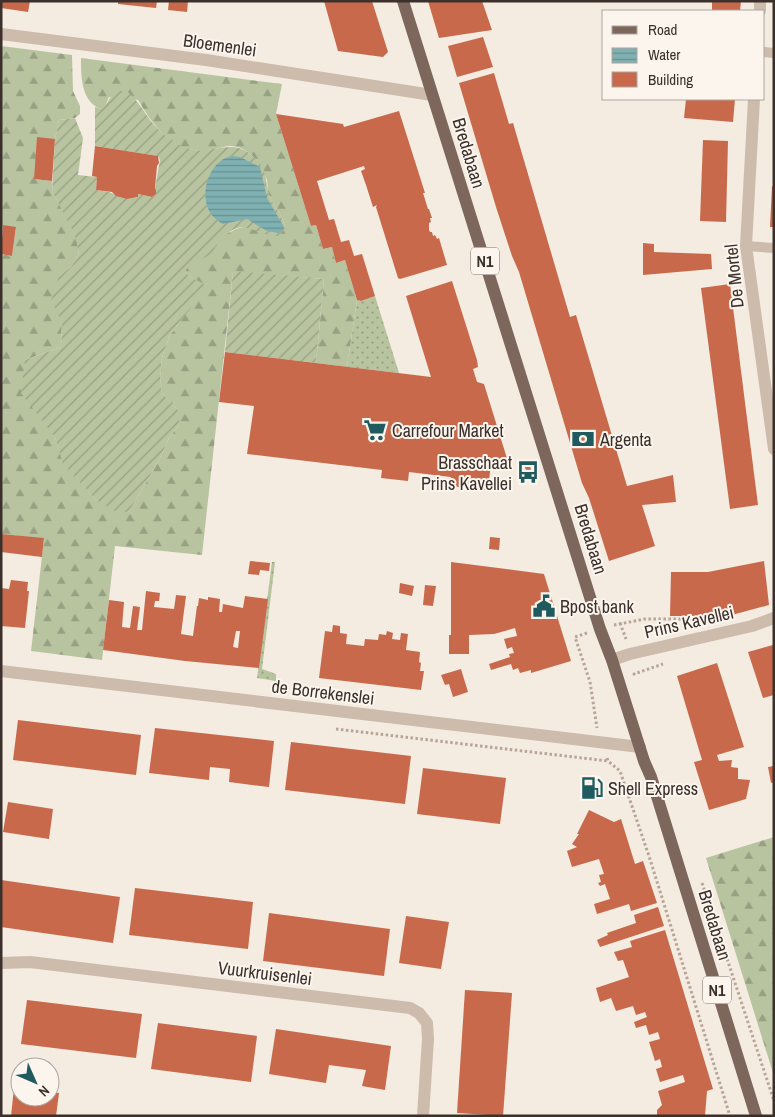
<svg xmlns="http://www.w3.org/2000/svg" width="775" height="1117" viewBox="0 0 775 1117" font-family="'Archivo Narrow',sans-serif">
  <defs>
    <pattern id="grass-dots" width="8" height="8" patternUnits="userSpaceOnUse" patternTransform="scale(1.25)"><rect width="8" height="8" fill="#b8c4a0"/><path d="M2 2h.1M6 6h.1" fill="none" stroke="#97a083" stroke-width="1.8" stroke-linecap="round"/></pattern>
    <pattern id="forest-firs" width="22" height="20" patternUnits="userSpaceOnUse" patternTransform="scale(1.25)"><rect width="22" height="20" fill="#b8c4a0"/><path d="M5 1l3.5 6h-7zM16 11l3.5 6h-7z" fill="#97a083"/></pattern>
    <pattern id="garden-furrows" width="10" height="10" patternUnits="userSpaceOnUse" patternTransform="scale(1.25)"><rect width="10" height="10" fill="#b8c4a0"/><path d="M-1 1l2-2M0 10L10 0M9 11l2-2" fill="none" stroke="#97a083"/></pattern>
    <pattern id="water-rules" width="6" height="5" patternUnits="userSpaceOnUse" patternTransform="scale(1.25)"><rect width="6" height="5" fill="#7fb0b2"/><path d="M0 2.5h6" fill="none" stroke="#699091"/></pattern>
  </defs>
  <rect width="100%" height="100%" fill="#f4ebe1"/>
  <!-- grass -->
  <g fill="url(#grass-dots)">
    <path d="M375,296L399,373L347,367L357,300L361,301Z"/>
    <path d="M272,562H275L262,669L276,674V681L257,678Z"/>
  </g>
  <!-- forest -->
  <g fill="url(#forest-firs)">
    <path d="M1,46L72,55L73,91L80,106V114L75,118L59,120L55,139L34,179L52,181V191L76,235L79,254L71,267L59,276L62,322L61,347L25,360L55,437L64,464L96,500L129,512L160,458L169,438L179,425V411L162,393L160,377L162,357L170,335L207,286L190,277L185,271L189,264L213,251L217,243L226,234L236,229L247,226L256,229H285C284,214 272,206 268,192C267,188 268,184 267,180C262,165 249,146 230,146C225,146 220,148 215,149C205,150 195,152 185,148C163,139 150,120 138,100L109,97L105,106L101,109C81,102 81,76 81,58L282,84L276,114L311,226L316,225L323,249L332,247L336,263L345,260L357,300L347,367L316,363L324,279L233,272L202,555L115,546L102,660L31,651L44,539L1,534V254L12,256L16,228L3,225L1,235Z"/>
    <path d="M774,837V1076L706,858Z"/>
  </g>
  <!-- garden -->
  <g fill="url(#garden-furrows)">
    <path d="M117,91H127C138,101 142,109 151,121C159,132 172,141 184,147C206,158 230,137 250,154C256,159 262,165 264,172C267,179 266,184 268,191C271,205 284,214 285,229L278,236C252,236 244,213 219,242C216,244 215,249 213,252C204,261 193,258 185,271L190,277L208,286L170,335L162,357L160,377L162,393L179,411V425L169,438L160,458L129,512L115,511L96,500L63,464L55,437L21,393L25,360L61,347L62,322L51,301L59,276L71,267L79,254L75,235L52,191L55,139L59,120L75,118L83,138L78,175L97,177L96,190C100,191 106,191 109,192C121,196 122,201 138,197V194L152,197L156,194V190L155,188L160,160L158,156L95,146V107L101,109C108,104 108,98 117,91Z"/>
    <path d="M233,271L324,279L316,363L225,352Z"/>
  </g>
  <!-- water -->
  <path fill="url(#water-rules)" d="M232,156L240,157L260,167L267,198L284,227L282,231L278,233L267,231L247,219L223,224C219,222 214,218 211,214C198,195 209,160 232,156Z"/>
  <!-- building -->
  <g fill="#c8694b" fill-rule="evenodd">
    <path d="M2,1H30L28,12L1,8Z"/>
    <path d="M118,1H157L156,8L118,4Z"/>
    <path d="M169,1H188L187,12L168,10Z"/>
    <path d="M324,1H372L388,52L383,57L338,51Z"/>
    <path d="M428,1H482L492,30L439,38Z"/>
    <path d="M712,1H741L740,11H712Z"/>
    <path d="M483,37L493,67L457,77L448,46Z"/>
    <path d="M494,73L509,124L513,123L570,317L576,315L627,486L673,475L676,502L642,505L655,546L609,561L589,498L582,483L519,272L512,256L496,207L459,83Z"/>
    <path d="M686,99H735L733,122L684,118Z"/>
    <path d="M399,111L425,193H423L428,209H429L432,218H430L431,222L429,223V230L430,232H432L433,236L435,235L437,239L439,238L447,265L400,279L398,278L376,207L377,205L373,207L366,185L361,171L365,169L364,166L317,181L329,220L334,219L341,242L349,240L354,256L362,254L375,296L361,301L357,300L345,260L336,263L332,247L323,249L316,225L311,226L276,114L343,124L344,127Z"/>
    <path d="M37,137L55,139L52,181L34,179Z"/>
    <path d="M703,140L728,141L726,222L700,221Z"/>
    <path d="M95,146L158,156L159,163L157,166L155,188L156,190V194L152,197L138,194V197L127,199L116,196L112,192L96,190L97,177L92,176Z"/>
    <path d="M772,186L774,187V227H770Z"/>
    <path d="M3,225L16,227L12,256L1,254Z"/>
    <path d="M643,243L654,244V252L711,254L712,269L643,275Z"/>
    <path d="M452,281L477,360L478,367L473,369L477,382L484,384L509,465L491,463L488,490L449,486L451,477L409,472L408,481L381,478L382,470L247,454L254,406L219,402L225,352L431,377L406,296Z"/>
    <path d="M730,284L758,505L730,509L701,288Z"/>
    <path d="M530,465L532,476L528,478L525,467Z"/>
    <path d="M578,508L582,519L578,520L574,509Z"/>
    <path d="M1,534L44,538L42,557L1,552Z"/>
    <path d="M490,537L500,538L499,550L489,549Z"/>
    <path d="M250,561L270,563L269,571L260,570L259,575L248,574Z"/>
    <path d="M764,561L769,605L728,616H670L671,572H708Z"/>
    <path d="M451,562L544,574L571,661L531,673V670L520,673L518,668L513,670L511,664L491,670L489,664L510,657L509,654L514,653L512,647L507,649L504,639L517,636L515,628L494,634L469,635V654H449V635H451Z"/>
    <path d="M11,580L28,582L27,591H29L25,628L1,626V588L9,589Z"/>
    <path d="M400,583L414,586L412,596L399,593Z"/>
    <path d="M425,585L436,586L433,606L423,605Z"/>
    <path d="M146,591L160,593L159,601H155L154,607L174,609L176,595L186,596L181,634L193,636L197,606H198L199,598L208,600V597L220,599L219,612H222L223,604L243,608L245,596L268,599L259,668L185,661L103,650L109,600L124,602L122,627L130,628L133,606L140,607L137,630H142ZM236,631H240L238,648L233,647Z"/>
    <path d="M333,625L340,626V633L347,634L346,644L364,646L365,639L378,640L379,634L386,635L387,631L393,633L392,639L400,640L401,633L408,634L406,650L420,652L419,662L421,663L420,671H424L421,690L319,678L325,631L332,632Z"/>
    <path d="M773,645L774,695L763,698L748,652Z"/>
    <path d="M717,663L744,747L717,755L719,761L732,760L731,767L738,768V779L750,780L746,799L709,810L694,762L702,760L677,676Z"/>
    <path d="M461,669L468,692L453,697L449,684L445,685L441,675Z"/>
    <path d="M18,720L141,735L136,775L13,760Z"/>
    <path d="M155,728L274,741L269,787L229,782L230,769L210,767L209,780L149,773Z"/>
    <path d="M291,742L411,756L405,804L285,790Z"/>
    <path d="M774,766V782L771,783L768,767Z"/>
    <path d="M423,768L506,778L500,824L417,814Z"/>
    <path d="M8,802L53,809L49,839L3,832Z"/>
    <path d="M589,810L614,822L621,819L635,864L643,861L657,903L631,911L629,904L597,914L594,904L610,899L605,884L600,886L598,883L601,882L599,875L604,874L599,859L572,867L567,851L577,847L572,844L579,834H577Z"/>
    <path d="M1,880L120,897L113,943L1,927Z"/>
    <path d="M135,888L253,902L248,949L129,935Z"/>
    <path d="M658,907L664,926L600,947L597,940L608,935L607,933L636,923L634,915Z"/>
    <path d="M269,913L390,929L384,976L263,961Z"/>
    <path d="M406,916L449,922L441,969L399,963Z"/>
    <path d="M665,930L713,1089L707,1091L705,1116H657V1110L662,1105L658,1091L685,1082L683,1075L660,1082L656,1069L662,1067L660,1059L655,1061L649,1042L660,1039L658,1032L649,1035L646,1025L636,1028L634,1022L647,1017L645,1012L636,1015L633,1006L616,1011L611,998L600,1002L596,988L629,977L623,960L618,961L614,952L632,947L630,941Z"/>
    <path d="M465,990L512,993L503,1116L457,1113Z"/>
    <path d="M27,1000L142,1014L136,1058L21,1044Z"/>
    <path d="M158,1023L257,1036L251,1082L151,1069Z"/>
    <path d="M276,1029L391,1046L385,1090L362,1086L366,1070L329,1065L326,1083L269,1074Z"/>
    <path d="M14,1088H20V1097H50V1092L59,1093L56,1116H11Z"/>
  </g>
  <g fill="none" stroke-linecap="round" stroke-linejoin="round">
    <!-- path -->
    <g stroke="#b9a596" stroke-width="3" stroke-dasharray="2.5 2.5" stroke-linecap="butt">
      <path d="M620,623L626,639"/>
      <path d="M614,625L645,619H705"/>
      <path d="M587,633L575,637L590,682L597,728"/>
      <path d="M635,675L634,674L663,664"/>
      <path d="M336,729L608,761"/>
      <path d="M607,758L608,761L620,771L649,856L730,1116"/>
      <path d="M702,883L774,1101"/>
    </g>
    <!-- lane -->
    <g stroke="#cdbbac" stroke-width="10">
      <path d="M764,52L774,53"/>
      <path d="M746,246L774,248"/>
    </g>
    <!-- street -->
    <g stroke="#cdbbac" stroke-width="12">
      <path d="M760,11V1"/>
      <path d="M1,34L206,60L432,95"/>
      <path d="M754,99L746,246L774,449"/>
      <path d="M612,660L630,654L752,626L774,618"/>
      <path d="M1,671L640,747"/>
      <path d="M1,963L30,962L410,1008L419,1013L427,1023L428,1039L423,1116"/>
    </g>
    <!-- primary -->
    <path stroke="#7d675c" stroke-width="12" d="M403,1L600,629L612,660L644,761L651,777L756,1116"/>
  </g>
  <!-- icons -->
  <defs>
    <symbol id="supermarket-bare" viewBox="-9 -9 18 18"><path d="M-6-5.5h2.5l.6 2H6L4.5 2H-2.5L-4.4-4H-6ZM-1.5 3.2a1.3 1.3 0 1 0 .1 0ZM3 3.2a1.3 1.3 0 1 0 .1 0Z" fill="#1f5a5e" stroke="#fbf5ee" stroke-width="2.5" paint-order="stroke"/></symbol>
    <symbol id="bank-bare" viewBox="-9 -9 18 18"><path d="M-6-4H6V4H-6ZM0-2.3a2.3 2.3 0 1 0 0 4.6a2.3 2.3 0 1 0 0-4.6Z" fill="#1f5a5e" stroke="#fbf5ee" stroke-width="2.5" paint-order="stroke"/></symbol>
    <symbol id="bus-bare" viewBox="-9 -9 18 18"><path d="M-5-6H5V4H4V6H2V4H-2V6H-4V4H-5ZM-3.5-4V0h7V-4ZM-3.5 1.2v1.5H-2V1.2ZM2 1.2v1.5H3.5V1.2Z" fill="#1f5a5e" stroke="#fbf5ee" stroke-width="2.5" paint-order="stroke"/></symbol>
    <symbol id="civic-bare" viewBox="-9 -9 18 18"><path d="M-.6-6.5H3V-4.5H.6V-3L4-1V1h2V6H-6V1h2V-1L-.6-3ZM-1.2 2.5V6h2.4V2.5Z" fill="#1f5a5e" stroke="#fbf5ee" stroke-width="2.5" paint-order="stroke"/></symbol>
    <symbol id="fuel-bare" viewBox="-9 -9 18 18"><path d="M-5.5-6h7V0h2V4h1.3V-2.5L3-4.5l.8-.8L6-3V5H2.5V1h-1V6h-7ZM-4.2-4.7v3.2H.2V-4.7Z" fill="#1f5a5e" stroke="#fbf5ee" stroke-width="2.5" paint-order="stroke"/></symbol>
  </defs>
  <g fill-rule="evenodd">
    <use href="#supermarket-bare" x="359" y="414" width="32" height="32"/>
    <use href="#bank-bare" x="567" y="423" width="32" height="32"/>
    <use href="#bus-bare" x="512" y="456" width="32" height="32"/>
    <use href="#civic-bare" x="528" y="590" width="32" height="32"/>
    <use href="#fuel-bare" x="576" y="772" width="32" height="32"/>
  </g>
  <g text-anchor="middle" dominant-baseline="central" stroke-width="4" stroke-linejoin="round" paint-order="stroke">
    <!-- shield labels -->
    <g fill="#fbf5ee" stroke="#756b66" stroke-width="1">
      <rect x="471" y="247.5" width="28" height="27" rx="4"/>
      <rect x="703" y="976.5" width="28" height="27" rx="4"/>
    </g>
    <g font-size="16" font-weight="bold" fill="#3b302b">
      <text x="485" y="261">N1</text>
      <text x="717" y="990">N1</text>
    </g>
    <!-- street labels -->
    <g font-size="18" fill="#3b302b" stroke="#fbf5ee">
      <text transform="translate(220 45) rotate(8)">Bloemenlei</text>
      <text transform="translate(469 153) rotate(73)">Bredabaan</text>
      <text transform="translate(734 276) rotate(-96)">De Mortel</text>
      <text transform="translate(591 539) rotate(73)">Bredabaan</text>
      <text transform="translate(689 622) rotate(-13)">Prins Kavellei</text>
      <text transform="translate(323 692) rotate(7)">de Borrekenslei</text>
      <text transform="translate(715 925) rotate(73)">Bredabaan</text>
      <text transform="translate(265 973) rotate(7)">Vuurkruisenlei</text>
    </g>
    <!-- poi labels -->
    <g font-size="18" fill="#3b302b" stroke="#fbf5ee" text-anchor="start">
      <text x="392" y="430">Carrefour Market</text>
      <text x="600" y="439">Argenta</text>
      <text x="512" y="462" text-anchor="end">Brasschaat<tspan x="512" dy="21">Prins Kavellei</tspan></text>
      <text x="560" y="606">Bpost bank</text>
      <text x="608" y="788">Shell Express</text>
    </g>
  </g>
  <!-- border -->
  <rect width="775" height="1117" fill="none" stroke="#3b302b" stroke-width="5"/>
  <!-- legend -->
  <rect x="602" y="10" width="162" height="90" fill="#fbf5ee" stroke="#aea6a0"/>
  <rect x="612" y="26" width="25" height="8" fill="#7d675c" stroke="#aea6a0"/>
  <text x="648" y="35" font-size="15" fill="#3b302b">Road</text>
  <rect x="612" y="48" width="25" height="15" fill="url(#water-rules)" stroke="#aea6a0"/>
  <text x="648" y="60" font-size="15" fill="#3b302b">Water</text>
  <rect x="612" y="72" width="25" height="15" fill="#c8694b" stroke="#aea6a0"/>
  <text x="648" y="85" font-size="15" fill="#3b302b">Building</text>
  <!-- north arrow -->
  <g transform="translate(35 1082) rotate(135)"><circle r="24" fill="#fbf5ee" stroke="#aea6a0"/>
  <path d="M0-4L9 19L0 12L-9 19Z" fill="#1f5a5e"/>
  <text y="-8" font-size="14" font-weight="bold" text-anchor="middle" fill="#3b302b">N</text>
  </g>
</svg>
